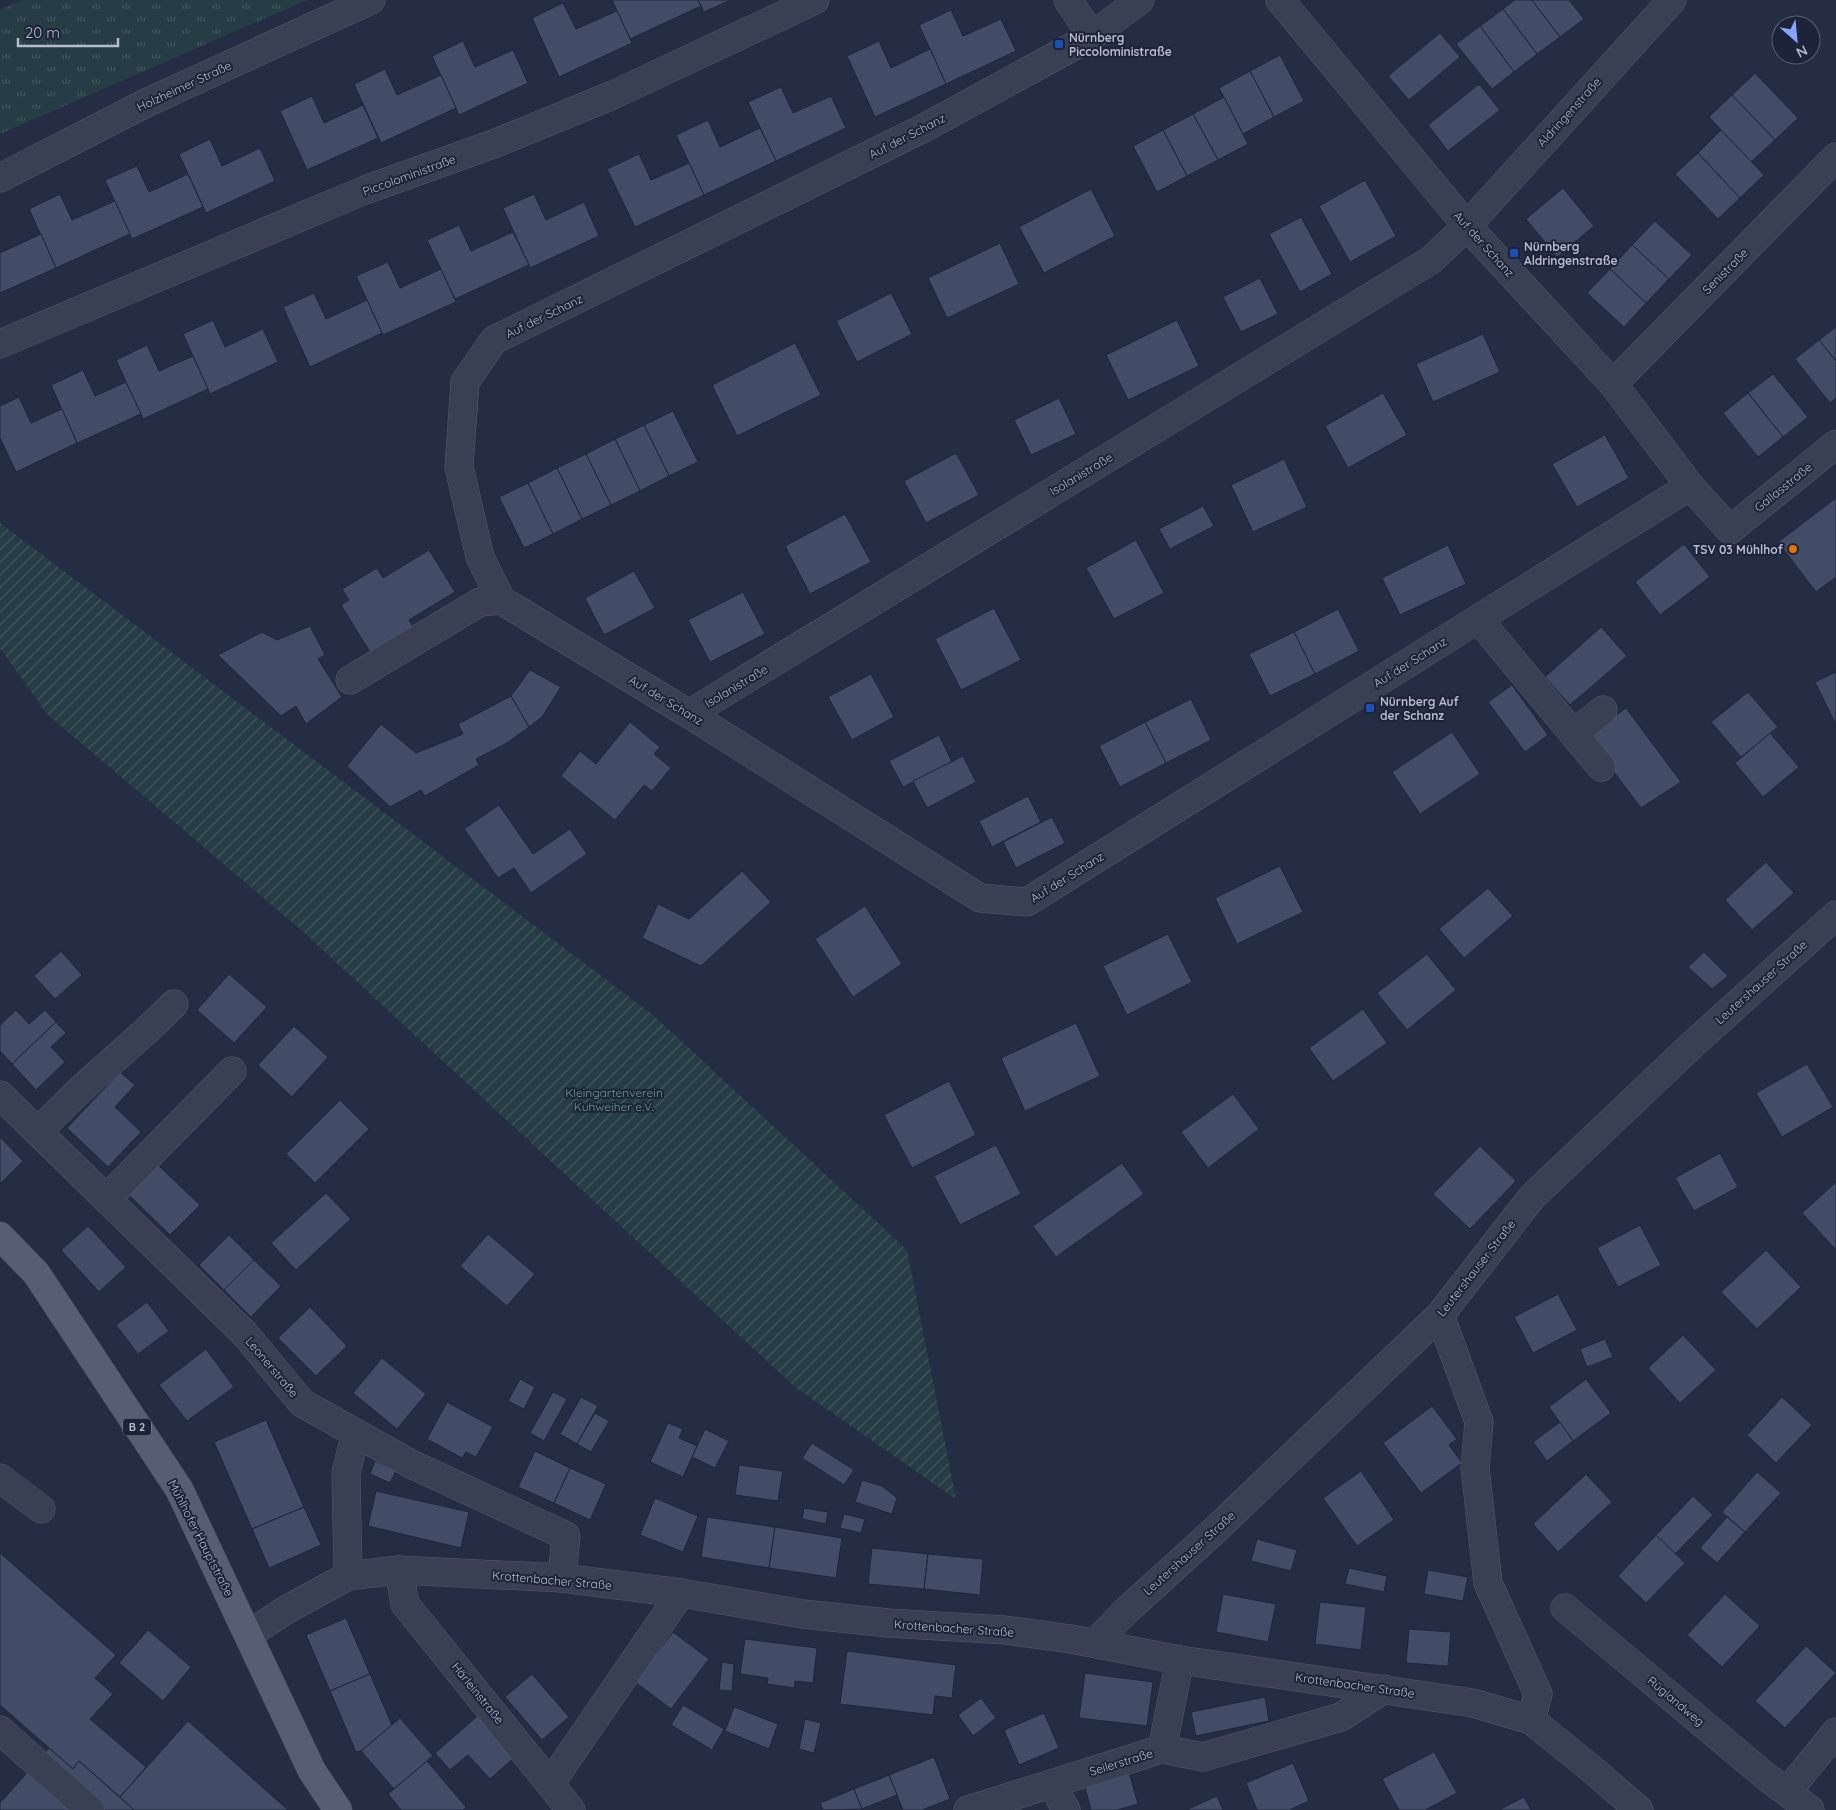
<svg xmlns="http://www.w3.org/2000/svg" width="1836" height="1810" viewBox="0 0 1836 1810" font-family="Quicksand,sans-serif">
  <defs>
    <pattern id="grass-tufts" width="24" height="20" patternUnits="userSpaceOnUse" patternTransform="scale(1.25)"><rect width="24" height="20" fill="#263d45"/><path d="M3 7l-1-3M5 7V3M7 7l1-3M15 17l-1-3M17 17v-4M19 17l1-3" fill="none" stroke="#43575f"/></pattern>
    <pattern id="garden-furrows" width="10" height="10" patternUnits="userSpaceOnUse" patternTransform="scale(1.25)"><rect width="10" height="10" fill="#263d45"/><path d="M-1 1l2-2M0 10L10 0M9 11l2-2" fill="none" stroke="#43575f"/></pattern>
  </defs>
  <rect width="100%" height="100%" fill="#242d44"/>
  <!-- grass -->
  <path fill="url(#grass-tufts)" d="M22,0H307L0,134V10Z"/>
  <!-- garden -->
  <path fill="url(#garden-furrows)" d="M0,523L653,1015L907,1250L956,1499L795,1387L299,928L47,714L0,648Z"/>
  <!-- building -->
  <g fill="#434c66" stroke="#1f263b">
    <path d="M612,0H698L701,6L630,39Z"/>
    <path d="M698,0H731L704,12Z"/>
    <path d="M1515,0H1532L1560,37L1537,54L1503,9Z"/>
    <path d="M1532,0H1569L1584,19L1560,37Z"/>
    <path d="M563,3L576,29L617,11L632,43L559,77L532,18Z"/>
    <path d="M1503,9L1537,54L1514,72L1480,26Z"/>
    <path d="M951,10L963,36L1001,19L1016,51L946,84L919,25Z"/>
    <path d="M1480,26L1514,72L1492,89L1456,44Z"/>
    <path d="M1440,33L1460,57L1409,100L1388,76Z"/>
    <path d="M463,41L475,67L513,50L528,83L459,115L432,56Z"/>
    <path d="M879,41L891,68L930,49L946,84L875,117L847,56Z"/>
    <path d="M1280,55L1304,101L1274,117L1250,71Z"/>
    <path d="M385,69L397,95L441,75L456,108L381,143L354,84Z"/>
    <path d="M1250,71L1274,117L1243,134L1219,88Z"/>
    <path d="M1755,73L1798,118L1775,140L1732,95Z"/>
    <path d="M1479,84L1500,110L1448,151L1428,125Z"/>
    <path d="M781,87L793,113L831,96L846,128L776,161L748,102Z"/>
    <path d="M1732,95L1775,140L1751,162L1709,117Z"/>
    <path d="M312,96L324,123L363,105L378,138L307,170L280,111Z"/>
    <path d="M1224,97L1248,144L1218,160L1193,114Z"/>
    <path d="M1193,114L1218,160L1187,176L1163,130Z"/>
    <path d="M708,120L720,147L760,128L776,161L704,195L676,135Z"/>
    <path d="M1163,130L1187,176L1157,192L1133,146Z"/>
    <path d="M1721,130L1764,175L1740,198L1698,153Z"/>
    <path d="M210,139L222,166L260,148L275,181L206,213L179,154Z"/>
    <path d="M1698,153L1740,198L1718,219L1675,174Z"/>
    <path d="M639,154L651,180L689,163L704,195L635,227L607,169Z"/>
    <path d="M137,166L149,192L188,174L203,207L132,239L105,180Z"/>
    <path d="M1365,180L1396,236L1350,262L1319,206Z"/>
    <path d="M1563,188L1594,226L1557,257L1526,219Z"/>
    <path d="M1091,189L1115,236L1044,273L1019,227Z"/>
    <path d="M60,194L72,220L115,201L130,234L56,268L29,209Z"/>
    <path d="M534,194L546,220L584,202L599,236L530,268L503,208Z"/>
    <path d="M1301,217L1332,274L1300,292L1269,234Z"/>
    <path d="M1655,221L1692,255L1669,279L1632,245Z"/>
    <path d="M459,225L471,251L513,232L529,265L455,299L427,240Z"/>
    <path d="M41,234L56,268L0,293V253Z"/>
    <path d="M1000,243L1019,284L947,318L928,278Z"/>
    <path d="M1632,245L1669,279L1646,303L1610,269Z"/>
    <path d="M388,262L400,288L441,269L456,302L383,335L356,276Z"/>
    <path d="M1610,269L1646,303L1624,327L1587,293Z"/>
    <path d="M1260,278L1278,314L1241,332L1223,297Z"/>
    <path d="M314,293L326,319L367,300L382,333L310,367L283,307Z"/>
    <path d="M891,293L912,334L857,362L836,321Z"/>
    <path d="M213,320L225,347L263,329L278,362L210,394L183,334Z"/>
    <path d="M1177,320L1199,366L1128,400L1106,355Z"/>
    <path d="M1836,327V361L1819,340Z"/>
    <path d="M1483,334L1500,372L1433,402L1416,364Z"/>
    <path d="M1819,340L1836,361V398L1830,403L1795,359Z"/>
    <path d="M795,343L821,395L737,436L712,385Z"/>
    <path d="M147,345L159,371L193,356L208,389L143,419L116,360Z"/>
    <path d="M83,370L95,396L126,382L141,414L77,443L51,385Z"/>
    <path d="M1773,374L1808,417L1783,437L1748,393Z"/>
    <path d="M1383,393L1407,435L1348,468L1325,426Z"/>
    <path d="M1748,393L1783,437L1758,457L1723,413Z"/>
    <path d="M19,397L31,423L62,409L77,443L16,472L0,438V406Z"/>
    <path d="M1059,398L1076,434L1031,455L1014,420Z"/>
    <path d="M673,411L698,462L669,476L644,425Z"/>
    <path d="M644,425L669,476L640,491L615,439Z"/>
    <path d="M1605,435L1629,478L1577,507L1552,464Z"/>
    <path d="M615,439L640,491L611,505L586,454Z"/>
    <path d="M956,453L979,495L926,523L904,481Z"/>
    <path d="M586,454L611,505L582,519L557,468Z"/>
    <path d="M1284,459L1307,507L1253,532L1231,485Z"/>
    <path d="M557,468L582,519L553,534L528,483Z"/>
    <path d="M528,483L553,534L524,548L499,497Z"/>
    <path d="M1836,498V577L1816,592L1778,542Z"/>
    <path d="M1203,506L1214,526L1170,549L1159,529Z"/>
    <path d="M845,514L871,562L810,594L785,546Z"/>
    <path d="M1136,540L1164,593L1114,619L1086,568Z"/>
    <path d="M1684,544L1710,577L1660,615L1635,582Z"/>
    <path d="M1448,545L1466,584L1400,615L1382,578Z"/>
    <path d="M429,550L455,592L409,620L414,628L371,654L341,605L349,600L342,589L377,568L383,578Z"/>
    <path d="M634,571L655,608L604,635L585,598Z"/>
    <path d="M743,592L765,634L710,662L688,620Z"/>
    <path d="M994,608L1021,660L961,690L935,639Z"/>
    <path d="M1338,609L1359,651L1315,674L1294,632Z"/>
    <path d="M310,626L325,655L318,659L342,697L306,724L296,706L281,716L218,655L262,632L277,640Z"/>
    <path d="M1601,627L1627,656L1570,705L1545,677Z"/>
    <path d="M1294,632L1315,674L1270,696L1249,654Z"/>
    <path d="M530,670L561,687L542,717L529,727L511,696Z"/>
    <path d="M1836,672V725L1815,682Z"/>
    <path d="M871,674L894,717L852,740L828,697Z"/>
    <path d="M1512,685L1548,735L1525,752L1488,702Z"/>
    <path d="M1748,692L1778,727L1741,757L1711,722Z"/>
    <path d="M511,696L529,727L507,743L476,759L479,765L425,796L421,790L390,807L347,766L381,724L416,753L463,734L458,724Z"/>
    <path d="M1191,699L1211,740L1166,763L1145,722Z"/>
    <path d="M1626,708L1681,782L1641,808L1587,736Z"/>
    <path d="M630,722L660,747L654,754L671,768L652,791L644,785L615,820L561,776L580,751L596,764Z"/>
    <path d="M1145,722L1166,763L1120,787L1099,746Z"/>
    <path d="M1452,732L1480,774L1420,814L1392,772Z"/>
    <path d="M1770,733L1799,767L1763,797L1735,763Z"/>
    <path d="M939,735L952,762L903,787L889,761Z"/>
    <path d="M963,756L976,782L927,808L913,781Z"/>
    <path d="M1028,796L1041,822L992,847L979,821Z"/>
    <path d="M499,805L533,854L570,829L587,854L531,893L514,868L498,878L464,829Z"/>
    <path d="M1052,817L1065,843L1016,868L1003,842Z"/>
    <path d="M1766,862L1794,893L1752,930L1725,900Z"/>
    <path d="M1280,866L1303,912L1237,944L1215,898Z"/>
    <path d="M742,871L771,902L701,966L642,938L658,904L689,919Z"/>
    <path d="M1488,888L1513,916L1464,958L1439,929Z"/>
    <path d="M865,906L902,964L853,997L815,939Z"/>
    <path d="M1168,934L1192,982L1127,1015L1103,966Z"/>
    <path d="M61,951L82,975L55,999L34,976Z"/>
    <path d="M1704,952L1728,976L1712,989L1688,967Z"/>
    <path d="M1427,954L1456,990L1407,1030L1377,993Z"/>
    <path d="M229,974L267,1007L234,1043L197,1010Z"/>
    <path d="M1363,1009L1387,1043L1333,1081L1309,1048Z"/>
    <path d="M16,1010L29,1024L45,1010L56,1022L12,1064L0,1051V1025Z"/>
    <path d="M56,1022L66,1033L51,1047L65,1062L36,1090L12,1064Z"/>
    <path d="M1076,1023L1100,1076L1025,1111L1001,1058Z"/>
    <path d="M294,1026L328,1057L292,1097L258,1065Z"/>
    <path d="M1807,1064L1833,1107L1782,1137L1756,1093Z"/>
    <path d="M120,1072L135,1085L115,1107L141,1132L108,1167L67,1128Z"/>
    <path d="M949,1081L976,1135L912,1168L884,1115Z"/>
    <path d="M1233,1094L1259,1129L1208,1168L1181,1132Z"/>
    <path d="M340,1100L369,1129L315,1183L286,1154Z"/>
    <path d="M0,1137L23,1161L0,1184Z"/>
    <path d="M996,1145L1021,1194L960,1225L934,1176Z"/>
    <path d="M1480,1146L1516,1181L1470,1229L1433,1194Z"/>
    <path d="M1720,1153L1738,1187L1694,1211L1675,1178Z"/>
    <path d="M1122,1163L1144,1194L1056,1257L1033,1226Z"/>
    <path d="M157,1164L200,1205L170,1235L128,1194Z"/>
    <path d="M1836,1182V1250L1802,1213Z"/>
    <path d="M326,1193L351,1219L296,1270L271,1243Z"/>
    <path d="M1640,1225L1661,1265L1618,1287L1597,1248Z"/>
    <path d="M88,1226L126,1267L99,1292L61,1250Z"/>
    <path d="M488,1234L535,1274L507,1306L460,1266Z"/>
    <path d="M229,1235L254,1260L224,1290L199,1265Z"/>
    <path d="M1766,1250L1801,1287L1757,1329L1721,1292Z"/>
    <path d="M254,1260L281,1286L251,1317L224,1290Z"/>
    <path d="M1558,1294L1577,1330L1533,1353L1514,1317Z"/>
    <path d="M147,1302L169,1331L138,1354L116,1325Z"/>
    <path d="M310,1307L347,1346L316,1376L278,1338Z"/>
    <path d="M1683,1335L1716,1370L1680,1403L1648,1368Z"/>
    <path d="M1605,1339L1613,1357L1587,1367L1580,1349Z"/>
    <path d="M206,1349L234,1387L187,1421L159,1385Z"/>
    <path d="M382,1358L426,1394L397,1429L353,1393Z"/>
    <path d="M520,1379L535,1387L524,1409L508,1401Z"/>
    <path d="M1586,1379L1611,1413L1573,1441L1549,1407Z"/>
    <path d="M553,1392L567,1399L544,1441L530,1433Z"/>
    <path d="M581,1397L598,1406L577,1444L560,1434Z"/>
    <path d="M1782,1397L1812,1425L1776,1463L1747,1435Z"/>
    <path d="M447,1402L493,1427L476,1457L466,1452L462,1458L427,1439Z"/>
    <path d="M1432,1406L1457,1439L1449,1445L1462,1463L1421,1493L1383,1443Z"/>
    <path d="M595,1413L609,1421L591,1452L577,1444Z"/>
    <path d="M266,1420L304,1507L252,1529L214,1442Z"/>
    <path d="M1560,1422L1573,1441L1547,1461L1533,1442Z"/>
    <path d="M668,1423L683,1429L679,1438L697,1446L683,1477L650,1462Z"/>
    <path d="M705,1429L729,1441L715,1468L692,1457Z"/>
    <path d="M812,1443L854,1470L844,1485L802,1458Z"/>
    <path d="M535,1451L570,1468L554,1503L518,1487Z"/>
    <path d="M375,1461L396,1471L390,1483L370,1474Z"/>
    <path d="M739,1465L783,1471L778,1501L735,1495Z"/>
    <path d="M570,1468L606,1484L590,1520L554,1503Z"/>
    <path d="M1361,1471L1394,1520L1357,1546L1323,1498Z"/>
    <path d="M1757,1472L1781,1493L1745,1532L1722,1512Z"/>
    <path d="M1586,1474L1612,1502L1558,1552L1533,1524Z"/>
    <path d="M862,1480L882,1486L897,1498L892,1514L855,1502Z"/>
    <path d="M376,1491L469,1512L461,1548L368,1526Z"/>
    <path d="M1693,1496L1713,1515L1675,1554L1656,1535Z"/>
    <path d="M655,1498L698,1516L683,1552L640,1535Z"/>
    <path d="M304,1507L321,1545L269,1568L252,1529Z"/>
    <path d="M804,1508L828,1512L826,1524L802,1519Z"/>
    <path d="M844,1514L865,1519L861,1533L840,1528Z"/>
    <path d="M707,1517L775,1527L769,1568L701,1557Z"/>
    <path d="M1727,1517L1745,1532L1717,1563L1700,1548Z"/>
    <path d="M775,1527L842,1538L836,1578L769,1568Z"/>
    <path d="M1656,1535L1685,1563L1646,1603L1618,1576Z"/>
    <path d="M1257,1539L1297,1550L1291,1571L1251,1561Z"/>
    <path d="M872,1548L928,1554L924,1589L868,1584Z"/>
    <path d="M0,1553L116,1655L95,1678L113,1694L90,1719L146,1767L120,1797L79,1761L73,1769L0,1705Z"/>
    <path d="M928,1554L983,1559L980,1595L924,1589Z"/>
    <path d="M1349,1568L1387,1576L1384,1592L1345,1584Z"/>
    <path d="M1428,1570L1468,1577L1463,1601L1424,1594Z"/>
    <path d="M1223,1594L1276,1604L1268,1642L1216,1632Z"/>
    <path d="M1725,1594L1760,1626L1722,1667L1687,1635Z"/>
    <path d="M1320,1602L1366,1607L1361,1650L1315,1644Z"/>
    <path d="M346,1618L370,1674L330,1691L306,1635Z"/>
    <path d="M1409,1629L1451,1632L1448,1666L1406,1663Z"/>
    <path d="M148,1630L191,1667L163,1701L119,1663Z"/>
    <path d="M673,1632L709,1659L671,1709L635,1682Z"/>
    <path d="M745,1639L817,1648L813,1683L795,1681L794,1688L767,1684L768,1678L740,1674Z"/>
    <path d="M1806,1646L1836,1673L1785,1728L1755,1701Z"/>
    <path d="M847,1651L956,1665L952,1698L935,1696L933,1715L840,1704Z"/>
    <path d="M722,1662L734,1664L732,1691L719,1690Z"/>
    <path d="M1085,1673L1153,1682L1147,1726L1079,1718Z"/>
    <path d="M370,1674L392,1725L361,1751L356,1752L330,1691Z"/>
    <path d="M532,1674L569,1717L542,1740L505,1697Z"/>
    <path d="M1265,1697L1269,1721L1196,1736L1191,1712Z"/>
    <path d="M981,1698L996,1718L973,1736L958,1715Z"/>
    <path d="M683,1705L724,1729L712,1750L671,1725Z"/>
    <path d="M734,1707L778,1724L769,1749L725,1731Z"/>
    <path d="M482,1712L518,1754L490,1779L468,1755L450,1770L435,1753Z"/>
    <path d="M1044,1713L1059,1748L1019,1765L1004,1730Z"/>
    <path d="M400,1718L433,1756L394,1789L361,1751Z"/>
    <path d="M805,1719L821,1723L814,1753L799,1749Z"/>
    <path d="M188,1721L288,1810H134L120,1797Z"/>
    <path d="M49,1748L73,1769L79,1761L134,1810H83L33,1766Z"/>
    <path d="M1434,1752L1457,1793L1425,1810H1399L1382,1779Z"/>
    <path d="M934,1757L950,1799L922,1810H903L889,1775Z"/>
    <path d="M427,1761L466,1807L463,1810H401L388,1794Z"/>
    <path d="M1293,1763L1309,1801L1289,1810H1257L1246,1783Z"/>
    <path d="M33,1766L83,1810H0V1803Z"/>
    <path d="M1128,1768L1138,1804L1117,1810H1091L1083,1780Z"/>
    <path d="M889,1775L897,1795L862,1809L854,1789Z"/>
    <path d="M854,1789L862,1809L823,1810L820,1803Z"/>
    <path d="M1217,1796L1223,1810H1186Z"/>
    <path d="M1524,1797L1531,1810H1499Z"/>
  </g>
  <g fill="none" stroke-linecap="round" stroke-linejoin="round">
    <defs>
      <g id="minor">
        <path d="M1068,0L1092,36"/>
        <path d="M1140,0L1092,36L924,128L494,340L465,382L459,467L480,557L501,600L689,714L980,898L1027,902L1690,486"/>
        <path d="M1280,0L1467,226L1613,384L1690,486L1730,530L1836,444"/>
        <path d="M0,178L146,103L371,0"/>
        <path d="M0,344L365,190L496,143L613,95L815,0"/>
        <path d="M1613,384L1836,157"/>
        <path d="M1478,619L1601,767"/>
        <path d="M350,680L480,602L501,600"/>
        <path d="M689,714L1431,260L1467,226L1672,0"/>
        <path d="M1574,733L1603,710"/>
        <path d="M0,1095L245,1334L302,1403L411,1464L566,1536L562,1578"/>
        <path d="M39,1132C80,1085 131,1048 174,1004"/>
        <path d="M107,1198L232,1071"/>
        <path d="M1440,1315L1479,1422L1475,1468L1488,1583L1538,1694L1531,1720"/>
        <path d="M0,1478L41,1509"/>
        <path d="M399,1570L405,1604L571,1810"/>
        <path d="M348,1576L346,1472L356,1433"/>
        <path d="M1565,1608L1769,1779L1787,1792"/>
        <path d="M249,1634L286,1610L348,1576L399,1570L562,1578L681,1593L803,1614L888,1623L1005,1630L1071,1639L1180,1660L1473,1703L1531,1720L1588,1766L1639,1810"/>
        <path d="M1095,1643L1126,1611L1213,1532L1440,1315L1532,1197L1692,1045L1836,915"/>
        <path d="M0,1730L90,1810"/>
        <path d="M1162,1749L1180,1660"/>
        <path d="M550,1784L681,1593"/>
        <path d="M1052,1784L1066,1810"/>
        <path d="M968,1810L1162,1749L1203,1757L1341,1717L1384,1689"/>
        <path d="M1810,1810L1787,1792L1836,1732"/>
      </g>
      <path id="major" d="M0,1236L36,1273L179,1489L312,1771L338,1810"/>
    </defs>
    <!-- minor casing -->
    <use href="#minor" stroke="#545a6e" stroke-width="29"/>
    <!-- major casing -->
    <use href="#major" stroke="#42485d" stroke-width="29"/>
    <!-- minor -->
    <use href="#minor" stroke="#394053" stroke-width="28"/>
    <!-- major -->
    <use href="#major" stroke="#575e73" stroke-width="28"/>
  </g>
  <!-- markers -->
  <g fill="#1a4fb4" stroke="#1d2439" stroke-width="2">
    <rect x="1054" y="39" width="10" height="10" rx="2.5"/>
    <rect x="1509" y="248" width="10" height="10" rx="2.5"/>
    <rect x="1365" y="703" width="10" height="10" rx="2.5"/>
  </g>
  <circle fill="#e8710a" stroke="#1d2439" stroke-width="2" cx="1793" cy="549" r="5"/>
  <g text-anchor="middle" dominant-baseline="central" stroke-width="4" stroke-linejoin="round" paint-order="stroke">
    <!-- shield labels -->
    <rect fill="#1d2439" stroke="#888ea1" stroke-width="1" x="123" y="1418.5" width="28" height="17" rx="4"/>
    <g font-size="11" font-weight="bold" fill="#b6bbcd">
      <text x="137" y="1427">B 2</text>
    </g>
    <!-- poi labels -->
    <g font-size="12" font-weight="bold" fill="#b6bbcd" stroke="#1d2439" text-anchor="start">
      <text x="1069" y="37">Nürnberg<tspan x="1069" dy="14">Piccoloministraße</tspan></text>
      <text x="1524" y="246">Nürnberg<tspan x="1524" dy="14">Aldringenstraße</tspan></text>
      <text x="1783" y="549" text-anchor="end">TSV 03 Mühlhof</text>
      <text x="1380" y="701">Nürnberg Auf<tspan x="1380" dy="14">der Schanz</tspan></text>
    </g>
    <!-- street labels -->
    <g font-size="12" fill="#b6bbcd" stroke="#1d2439">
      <text transform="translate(184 86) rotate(-25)">Holzheimer Straße</text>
      <text transform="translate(1569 112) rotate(-48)">Aldringenstraße</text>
      <text transform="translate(907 136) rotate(-27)">Auf der Schanz</text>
      <text transform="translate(409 175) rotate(-20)">Piccoloministraße</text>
      <text transform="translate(1484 244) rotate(48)">Auf der Schanz</text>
      <text transform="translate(1725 271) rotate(-45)">Senistraße</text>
      <text transform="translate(544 316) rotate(-26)">Auf der Schanz</text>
      <text transform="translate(1081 474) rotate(-31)">Isolanistraße</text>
      <text transform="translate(1783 487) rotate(-39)">Gallasstraße</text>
      <text transform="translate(1410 662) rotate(-32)">Auf der Schanz</text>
      <text transform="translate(736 686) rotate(-31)">Isolanistraße</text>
      <text transform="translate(666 700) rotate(31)">Auf der Schanz</text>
      <text transform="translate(1067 877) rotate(-32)">Auf der Schanz</text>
      <text transform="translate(1761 982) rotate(-42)">Leutershauser Straße</text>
      <text transform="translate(1476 1268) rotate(-52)">Leutershauser Straße</text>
      <text transform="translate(272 1367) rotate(50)">Leonerstraße</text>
      <text transform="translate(201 1538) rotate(63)">Mühlhofer Hauptstraße</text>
      <text transform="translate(1189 1553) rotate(-42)">Leutershauser Straße</text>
      <text transform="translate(552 1580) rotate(5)">Krottenbacher Straße</text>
      <text transform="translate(954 1628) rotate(4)">Krottenbacher Straße</text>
      <text transform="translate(1355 1685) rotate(8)">Krottenbacher Straße</text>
      <text transform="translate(478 1693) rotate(51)">Härleinstraße</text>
      <text transform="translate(1676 1701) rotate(40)">Rüglandweg</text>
      <text transform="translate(1121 1762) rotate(-17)">Seilerstraße</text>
    </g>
    <!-- park labels -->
    <g font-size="12" fill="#6ba07f" stroke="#1d2439">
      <text x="614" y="1092">Kleingartenverein<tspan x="614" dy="14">Kuhweiher e.V.</tspan></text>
    </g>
  </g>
  <!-- north arrow -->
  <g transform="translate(1796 40) rotate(153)"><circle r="24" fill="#1d2439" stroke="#5a6074"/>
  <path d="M0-4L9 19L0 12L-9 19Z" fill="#89a4ff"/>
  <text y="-8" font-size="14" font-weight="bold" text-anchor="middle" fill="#b6bbcd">N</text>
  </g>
  <!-- scale -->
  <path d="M18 38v8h100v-8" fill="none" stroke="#b6bbcd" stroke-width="2.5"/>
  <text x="25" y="38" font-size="15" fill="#b6bbcd" stroke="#1d2439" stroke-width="4" paint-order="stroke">20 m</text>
</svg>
